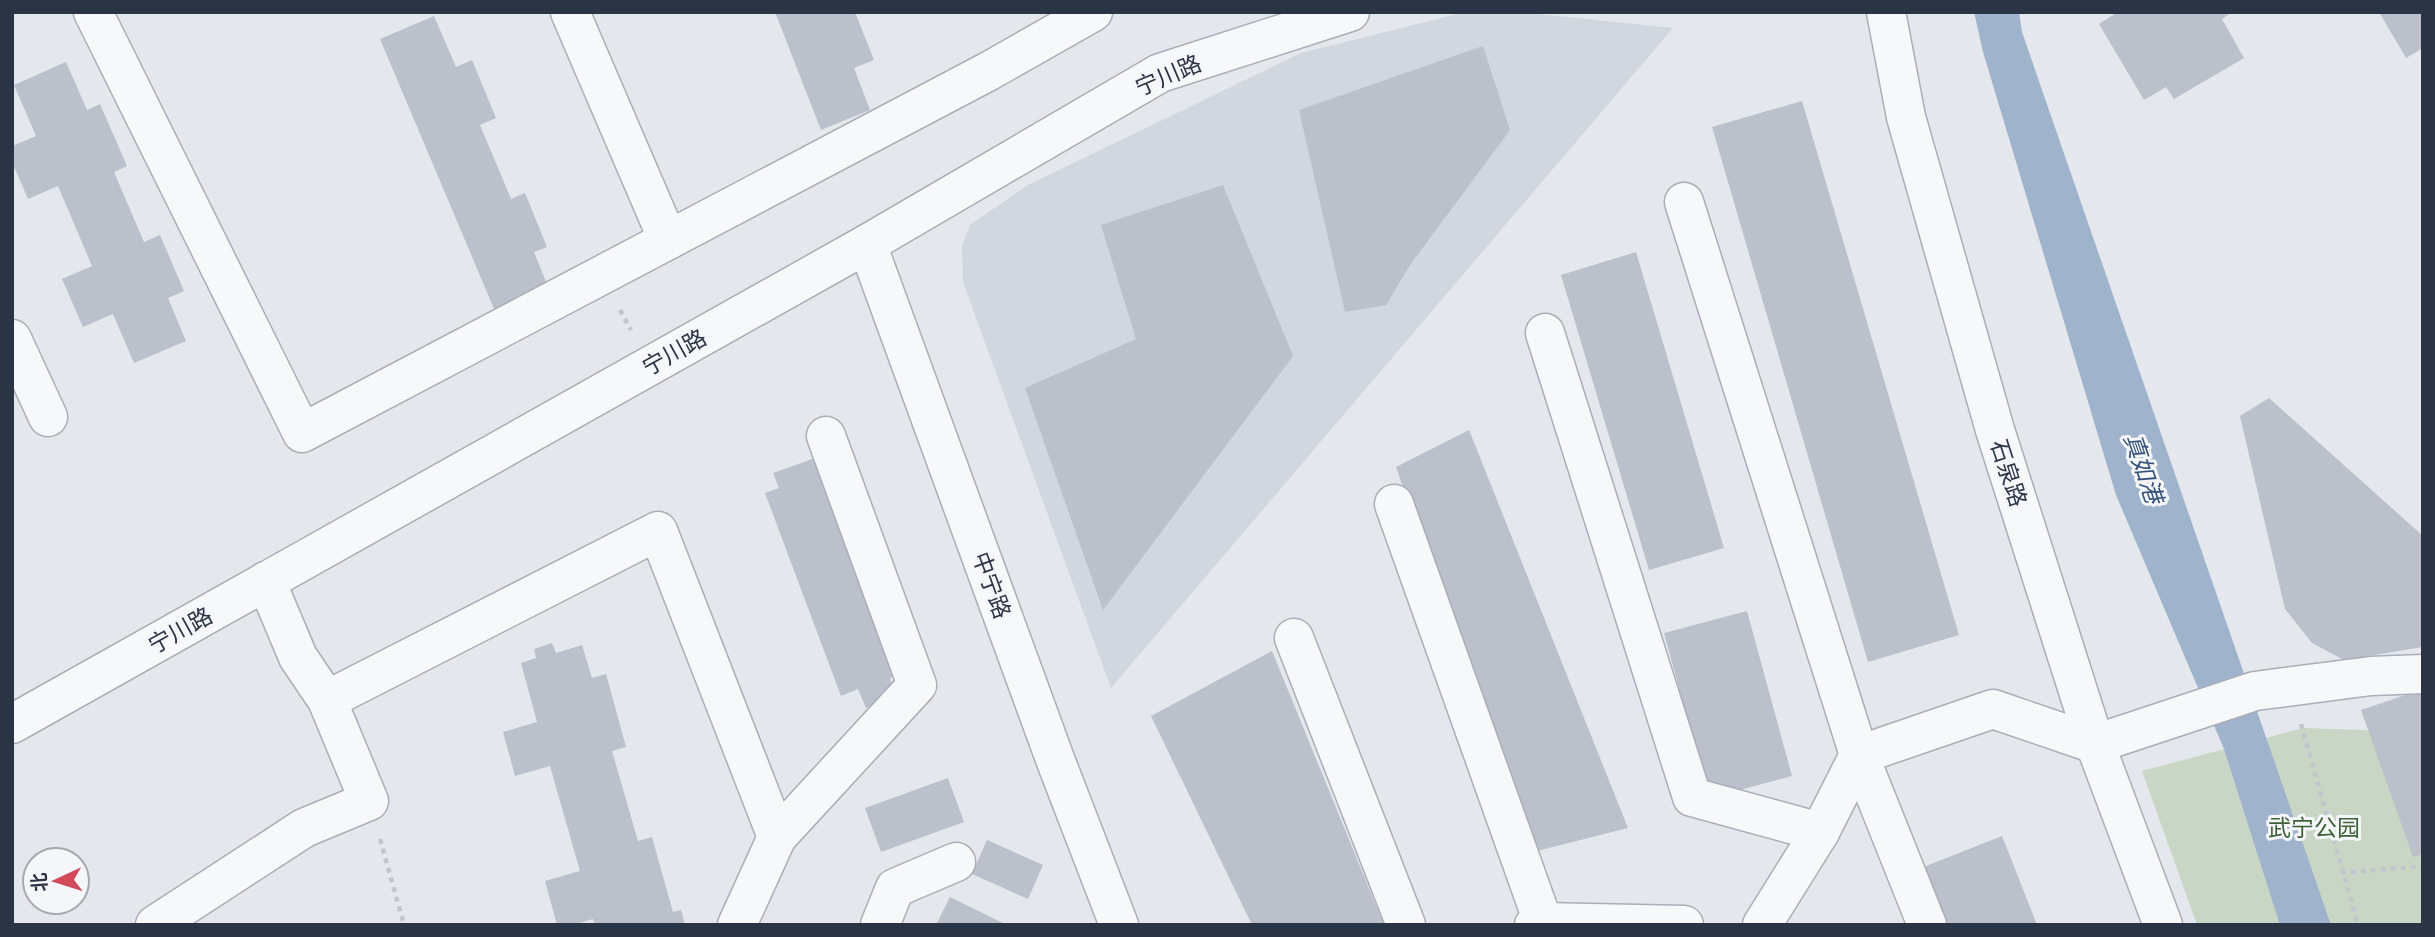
<svg xmlns="http://www.w3.org/2000/svg" width="2435" height="937" viewBox="0 0 2435 937" font-family="Quicksand,'Noto Sans SC',sans-serif">
  <rect width="100%" height="100%" fill="#e4e7ec"/>
  <!-- built -->
  <path fill="#d2d6de" d="M1465,12H1518L1673,28L1111,688L963,282L962,246L970,225L1028,185L1301,53Z"/>
  <!-- green -->
  <path fill="#c9d6c5" d="M2303,728L2423,732V925H2197L2142,771Z"/>
  <!-- water -->
  <path fill="#9fb4cc" d="M1974,12H2019L2022,32L2331,925H2280L2224,749L2116,495L1983,52Z"/>
  <!-- building -->
  <g fill="#bbc0ca">
    <path d="M775,12H855L874,60L854,68L870,110L821,130Z"/>
    <path d="M2118,12H2232L2222,19L2244,58L2174,99L2166,87L2144,100L2099,24Z"/>
    <path d="M2379,12H2423V48L2406,58Z"/>
    <path d="M434,16L456,67L472,60L496,118L480,125L511,199L525,193L547,247L534,252L553,299L500,323L380,39Z"/>
    <path d="M1483,46L1510,130L1410,265L1386,305L1345,312L1299,110Z"/>
    <path d="M66,62L87,110L100,104L127,166L114,172L144,242L160,235L184,291L168,298L186,341L134,363L113,314L83,327L62,279L92,266L58,186L28,199L12,162V146L36,136L14,85Z"/>
    <path d="M1802,101L1959,635L1868,662L1712,127Z"/>
    <path d="M1223,185L1293,356L1103,610L1025,388L1136,339L1101,225Z"/>
    <path d="M1636,252L1724,548L1649,570L1561,275Z"/>
    <path d="M2269,398L2423,536V647L2344,660L2312,643L2285,609L2240,416Z"/>
    <path d="M1469,430L1628,828L1529,853L1396,467Z"/>
    <path d="M815,458L908,671L890,678L896,697L866,708L858,689L841,696L765,493L779,488L773,473Z"/>
    <path d="M1747,611L1792,776L1709,798L1664,633Z"/>
    <path d="M552,643L556,653L582,645L592,678L606,674L626,747L612,751L638,841L652,837L673,912L681,910L685,925H595L593,919L573,925H557L545,881L580,871L550,766L515,776L503,732L537,722L521,663L536,658L534,649Z"/>
    <path d="M1272,651L1384,925H1252L1151,716Z"/>
    <path d="M2423,689V854L2413,857L2361,710Z"/>
    <path d="M948,778L964,822L881,852L865,808Z"/>
    <path d="M2002,836L2037,925H1938L1916,870Z"/>
    <path d="M987,840L1043,865L1028,899L972,874Z"/>
    <path d="M950,897L1007,925H936Z"/>
  </g>
  <g fill="none" stroke-linecap="round" stroke-linejoin="round">
    <defs>
      <g id="minor">
        <path d="M93,12L302,433L989,71L1093,12"/>
        <path d="M570,12L668,240"/>
        <path d="M1886,12L1906,117L1995,430L2095,744L2163,925"/>
        <path d="M1684,202L1859,755L1927,925"/>
        <path d="M867,244L1055,759L1119,925"/>
        <path d="M1545,333L1692,797L1820,832"/>
        <path d="M12,339L48,417"/>
        <path d="M1394,504L1543,922L1534,925"/>
        <path d="M1294,638L1406,925"/>
        <path d="M327,700L658,531L777,837L737,925"/>
        <path d="M12,724L867,244L1160,73L1350,12"/>
        <path d="M777,837L917,685L826,436"/>
        <path d="M1543,922L1684,925"/>
        <path d="M155,925L304,828L369,801L327,700L298,657L266,581"/>
        <path d="M880,925L895,888L956,862"/>
        <path d="M1762,925L1820,832L1859,755L1993,709L2095,744L2255,691L2371,676L2423,674"/>
      </g>
    </defs>
    <!-- minor casing -->
    <use href="#minor" stroke="#a9aeb7" stroke-width="41"/>
    <!-- path -->
    <g stroke="#c2c5cb" stroke-width="4.5" stroke-dasharray="5 5" stroke-linecap="butt">
      <path d="M620,310L631,330"/>
      <path d="M2301,724L2358,925"/>
      <path d="M380,839L404,925"/>
      <path d="M2341,873L2423,866"/>
    </g>
    <!-- minor -->
    <use href="#minor" stroke="#f7f8fa" stroke-width="38"/>
  </g>
  <g text-anchor="middle" dominant-baseline="central" stroke-width="6" stroke-linejoin="round" paint-order="stroke">
    <!-- street labels -->
    <g font-size="23" fill="#2b3445" stroke="#f4f6f9">
      <text transform="translate(1168 75) rotate(-23)">宁川路</text>
      <text transform="translate(674 352) rotate(-29)">宁川路</text>
      <text transform="translate(2009 473) rotate(72)">石泉路</text>
      <text transform="translate(992 585) rotate(70)">中宁路</text>
      <text transform="translate(180 630) rotate(-29)">宁川路</text>
    </g>
    <!-- park labels -->
    <g font-size="23" fill="#3f6138" stroke="#f4f6f9">
      <text x="2314" y="827">武宁公园</text>
    </g>
    <!-- water labels -->
    <g font-size="24" font-style="italic" fill="#34527a" stroke="#f4f6f9">
      <text transform="translate(2144 468) rotate(71)">真如港</text>
    </g>
  </g>
  <!-- border -->
  <rect width="2435" height="937" fill="none" stroke="#2b3445" stroke-width="28"/>
  <!-- north arrow -->
  <g transform="translate(56 881) rotate(266)"><circle r="33" fill="#f4f6f9" stroke="#a4a8b1" stroke-width="2"/>
  <path d="M0-5L12 26L0 18L-12 26Z" fill="#d1495b"/>
  <text y="-10" font-size="19" font-weight="bold" text-anchor="middle" fill="#2b3445">北</text>
  </g>
</svg>
